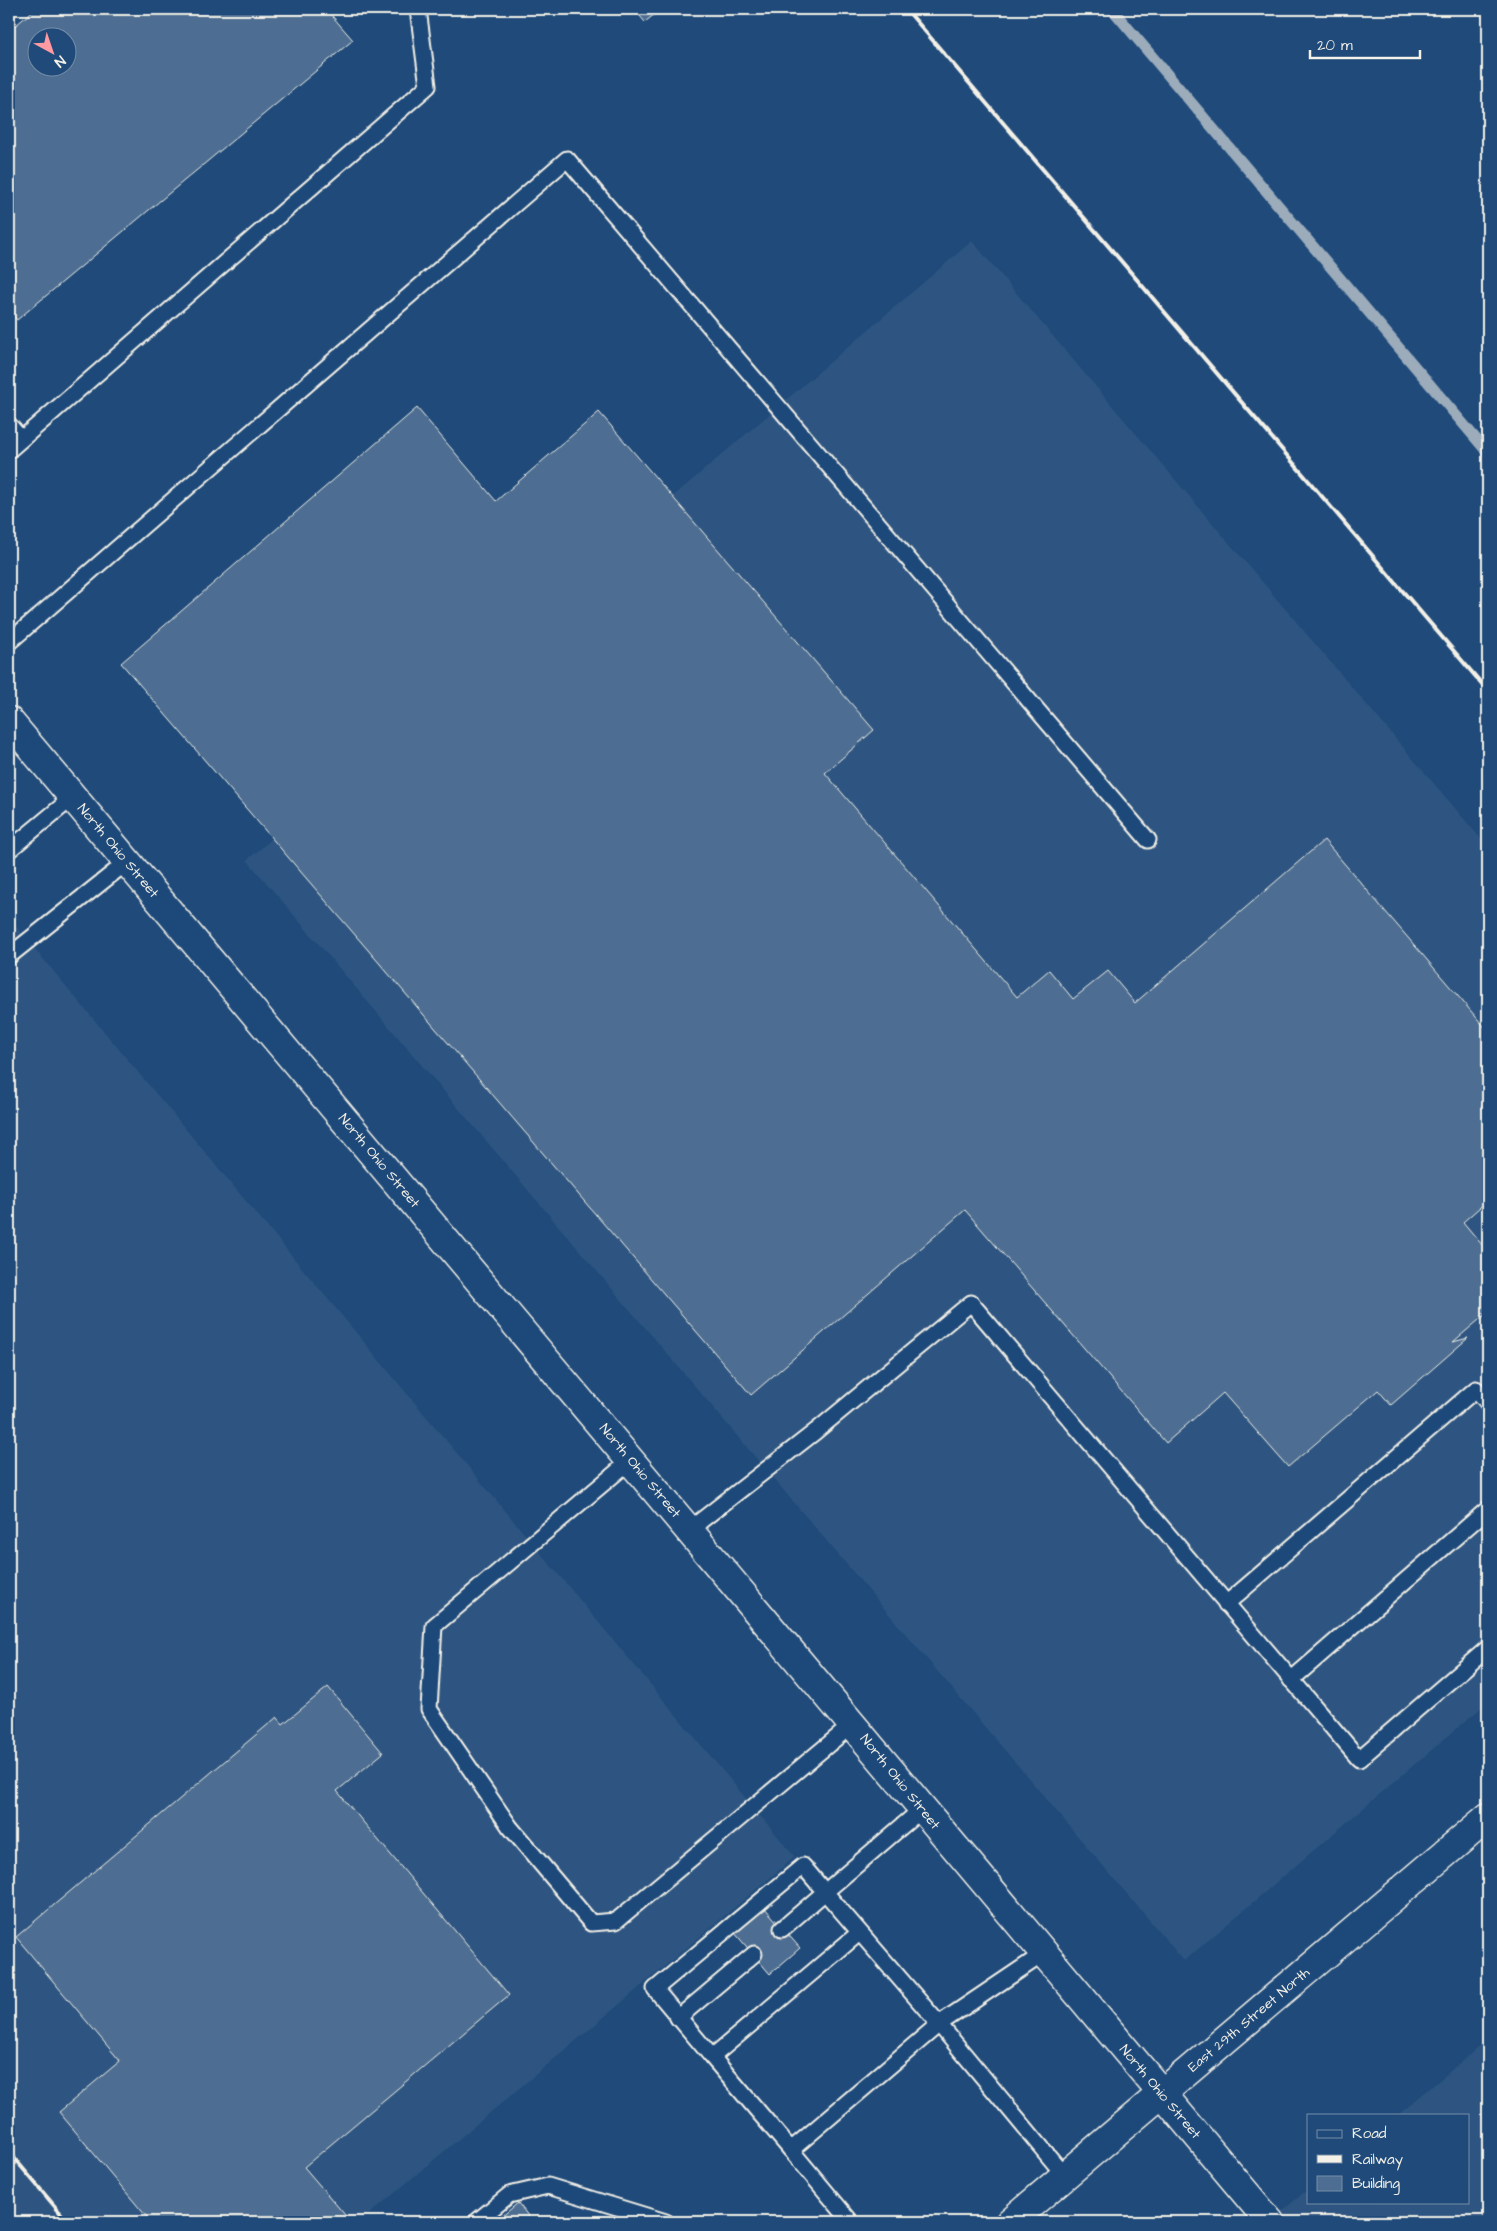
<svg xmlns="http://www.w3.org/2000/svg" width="1497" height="2231" viewBox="0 0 1497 2231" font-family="'Architects Daughter',sans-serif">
  <rect width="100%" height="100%" fill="#1f4a7a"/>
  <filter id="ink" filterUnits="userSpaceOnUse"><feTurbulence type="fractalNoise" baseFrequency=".02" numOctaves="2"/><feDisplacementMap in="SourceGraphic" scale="10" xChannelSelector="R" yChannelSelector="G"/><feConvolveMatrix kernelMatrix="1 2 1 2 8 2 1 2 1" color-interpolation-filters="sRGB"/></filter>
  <g filter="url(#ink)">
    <!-- built -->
    <g fill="#2d5581">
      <path d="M972,241L1488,847V1702L1184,1961L247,860Z"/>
      <path d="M9,918L795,1857L360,2222H23L9,2205Z"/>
      <path d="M1488,2039V2222H1269L1308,2189V2202H1468V2115H1398Z"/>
    </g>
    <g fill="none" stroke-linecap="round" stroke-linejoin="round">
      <!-- stream -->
      <path stroke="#9cacbb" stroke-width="11" d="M1112,9L1488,453"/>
    </g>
    <!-- building -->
    <g fill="#4d6e92" stroke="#f4f1e8" fill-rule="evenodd">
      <path d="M35,9H326L353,40L17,320L9,310V31ZM38,38H68V68H38Z"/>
      <path d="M634,9H661L645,22Z"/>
      <path d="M417,408L496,501L599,412L874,730L825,773L1017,997L1049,970L1073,999L1108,971L1135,1003L1324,840L1488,1031V1100L1481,1106L1488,1115V1200L1463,1222L1488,1252V1317L1486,1314L1453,1342L1468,1338L1391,1405L1378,1390L1288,1467L1223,1393L1166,1443L965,1210L751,1395L121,663Z"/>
      <path d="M328,1687L383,1753L337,1791L509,1995L304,2167L351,2222H151L59,2112L120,2061L16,1937L277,1717L283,1724Z"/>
      <path d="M764,1907L800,1948L770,1974L734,1932Z"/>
      <path d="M518,2203L533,2222H495Z"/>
    </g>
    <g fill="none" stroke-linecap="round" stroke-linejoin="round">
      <defs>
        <g id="lane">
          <path d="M9,425L21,439"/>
          <path d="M9,450L428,86L418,9"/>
          <path d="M9,642L567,159L1148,840"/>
          <path d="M9,850L73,797"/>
          <path d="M9,956L127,862"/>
          <path d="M631,1460L434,1626L429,1709L510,1827L591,1923L616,1921L853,1724"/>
          <path d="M689,1530L816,1431L971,1303L1359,1759L1488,1648"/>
          <path d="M1226,1604L1476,1389L1488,1403"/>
          <path d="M1291,1680L1488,1509"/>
          <path d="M922,1809L825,1892L939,2024L1065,2176"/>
          <path d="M678,2018L754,1954"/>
          <path d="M712,2057L655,1989L803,1866L825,1892L782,1929"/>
          <path d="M791,2150L712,2057L859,1933"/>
          <path d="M476,2222L509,2195L548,2186L666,2222"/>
          <path d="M851,2222L791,2150L939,2024L1043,1954"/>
        </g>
        <path id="street" d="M9,721L1270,2222"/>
        <path id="secondary" d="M1010,2222L1488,1817"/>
      </defs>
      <!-- lane casing -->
      <use href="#lane" stroke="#f4f1e8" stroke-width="19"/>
      <!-- street casing -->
      <use href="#street" stroke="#f4f1e8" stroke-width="31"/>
      <!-- secondary casing -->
      <use href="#secondary" stroke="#f4f1e8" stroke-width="31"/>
      <!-- lane -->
      <use href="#lane" stroke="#1f4a7a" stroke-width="15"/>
      <!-- street -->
      <use href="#street" stroke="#1f4a7a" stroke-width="28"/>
      <!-- secondary -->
      <use href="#secondary" stroke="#1f4a7a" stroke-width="28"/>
      <!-- rail -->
      <g stroke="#f4f1e8" stroke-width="4">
        <path d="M906,9L1488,691"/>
        <path d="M9,2152L68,2222"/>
      </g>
    </g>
  </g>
  <g text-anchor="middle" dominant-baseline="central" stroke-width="4" stroke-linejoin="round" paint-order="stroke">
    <!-- street labels -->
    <g font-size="14" fill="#f4f1e8" stroke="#1f4a7a">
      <text transform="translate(118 851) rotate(50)">North Ohio Street</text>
      <text transform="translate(379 1161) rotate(50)">North Ohio Street</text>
      <text transform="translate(640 1471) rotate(50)">North Ohio Street</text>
      <text transform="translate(900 1782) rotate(51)">North Ohio Street</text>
      <text transform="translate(1249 2020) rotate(-40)">East 29th Street North</text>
      <text transform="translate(1160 2092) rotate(50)">North Ohio Street</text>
    </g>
  </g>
  <!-- margin -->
  <rect width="1497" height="2231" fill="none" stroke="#1f4a7a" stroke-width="30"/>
  <rect x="15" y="15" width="1467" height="2201" fill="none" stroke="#f4f1e8" stroke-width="2" filter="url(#ink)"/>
  <!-- legend -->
  <rect x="1307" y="2114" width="162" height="90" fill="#1f4a7a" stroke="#748da6"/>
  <rect x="1317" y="2130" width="25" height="8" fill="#1f4a7a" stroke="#748da6"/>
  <text x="1352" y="2138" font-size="15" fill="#f4f1e8">Road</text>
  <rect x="1317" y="2155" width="25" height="8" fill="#f4f1e8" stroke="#748da6"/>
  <text x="1352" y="2164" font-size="15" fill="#f4f1e8">Railway</text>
  <rect x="1317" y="2176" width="25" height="15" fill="#4d6e92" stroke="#748da6"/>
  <text x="1352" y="2188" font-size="15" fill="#f4f1e8">Building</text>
  <!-- north arrow -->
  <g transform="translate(52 52) rotate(140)"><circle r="24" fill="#1f4a7a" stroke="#748da6"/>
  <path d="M0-4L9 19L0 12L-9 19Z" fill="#ff9aa2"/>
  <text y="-8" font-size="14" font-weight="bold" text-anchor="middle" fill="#f4f1e8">N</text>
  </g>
  <!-- scale -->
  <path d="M1310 50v8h110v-8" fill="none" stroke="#f4f1e8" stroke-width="2.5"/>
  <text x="1317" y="50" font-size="15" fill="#f4f1e8" stroke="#1f4a7a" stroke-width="4" paint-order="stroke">20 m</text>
</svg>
